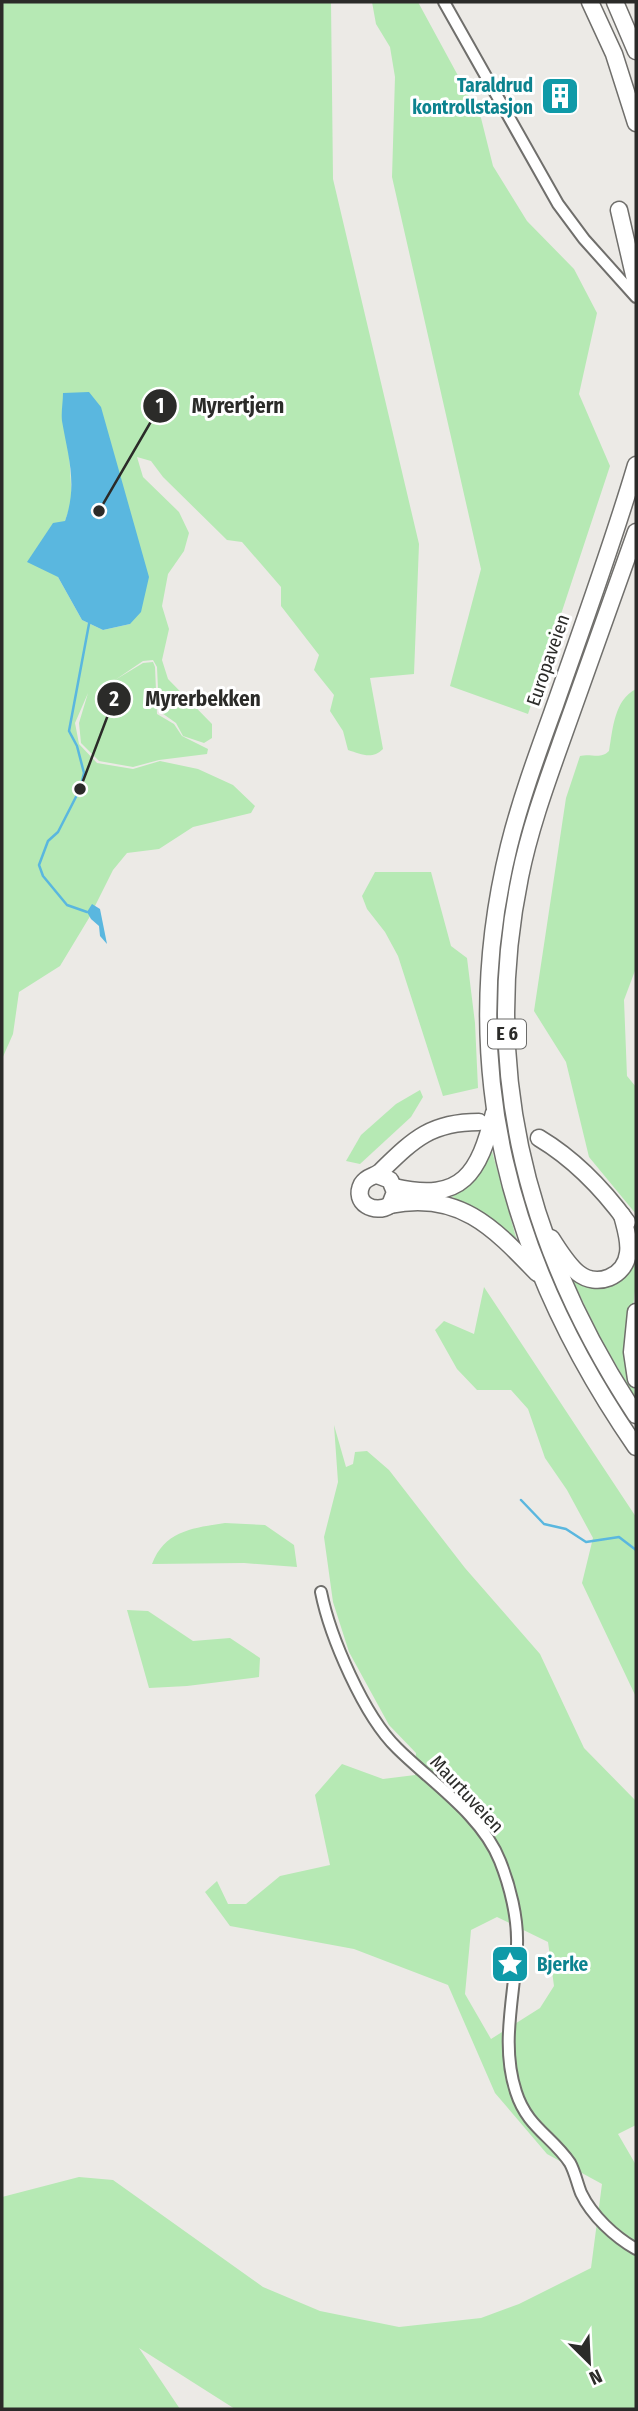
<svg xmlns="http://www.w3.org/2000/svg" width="638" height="2411" viewBox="0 0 638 2411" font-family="'Fira Sans Condensed',sans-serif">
  <rect width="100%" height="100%" fill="#eceae6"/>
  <!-- green -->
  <g fill="#b6e9b4" fill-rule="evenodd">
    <path d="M2,2H331L333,179L419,544L414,674L370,678L383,749C372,760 361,754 348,750L343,731L330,711L334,695L314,670L319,655L281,606V587L242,542L227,540L163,477L151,461L137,457L143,477L179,512L189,533L184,551L168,574L162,606L169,629L162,660L168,679L212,724V738L204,743L183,736L176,723L159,711L157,667L153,660L143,661L115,680L143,663L153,662L155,667L157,714L174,724L182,736L208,749L207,754L159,760L133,767L99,761L81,743L79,723L88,693L75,723L79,744L97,763L133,769L160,761L198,769L233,785L255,806L251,813L193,827L159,849L127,853L113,870L89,918L60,966L19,992L13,1034L2,1059ZM62,418L130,624L103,630L82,620L58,577L65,521L72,501L69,451Z"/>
    <path d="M372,2H418L481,118L493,166L527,221L574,269L597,313L579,394L610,466L528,714L450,686L481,569L392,177L395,77L390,47L376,24Z"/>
    <path d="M636,689V968L624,1000L627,1076L636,1087V1214L589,1157L566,1062L534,1011L566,798L580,756C591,753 600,760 609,751C613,729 614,700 636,689Z"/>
    <path d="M375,872H431L451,946L467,958L475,1023L478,1088L443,1096L398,956L385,932L367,909L362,896Z"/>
    <path d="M420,1090L423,1097L411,1117L360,1164L346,1161L361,1135L396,1104Z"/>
    <path d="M490,1144L517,1241L516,1243L450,1195L461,1189Z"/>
    <path d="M635,1248L636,1283L632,1315L631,1375L636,1399L601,1339L567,1269L594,1284Z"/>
    <path d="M484,1287L636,1517V1697L582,1583L593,1538L567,1490L545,1458L528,1409L511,1390H477L457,1369L435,1330L444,1321L474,1334Z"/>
    <path d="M334,1425L346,1467L353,1464L355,1452L367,1451L389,1470L465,1568L540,1654L584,1748L636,1801V2125L618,2134L636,2165V2250L634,2252L636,2255V2409H235L139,2348L180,2409H2V2197L79,2177L113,2180L263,2287L320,2311L399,2327L481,2318L519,2304L591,2268L602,2184L547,2154L495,2093L448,1985L354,1949L230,1926L205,1892L217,1881L228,1904H246L280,1876L330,1865L315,1795L342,1764L383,1779L415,1775L416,1753L389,1725L349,1652L333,1602L324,1537L338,1482ZM497,1917L548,1942L554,1986L540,2008L491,2039L465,1994L471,1930Z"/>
    <path d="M225,1523L265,1525L294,1545L297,1567L244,1563L152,1564C165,1530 194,1528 225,1523Z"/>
    <path d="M127,1610L148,1611L193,1641L230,1638L260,1658L259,1677L187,1686L149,1688Z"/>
  </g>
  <!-- water -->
  <g fill="#5ab7df">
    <path d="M89,392L101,407L149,577L141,612L130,624L103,630L82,620L58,577L27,562L53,523L65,521C78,485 68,456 62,421C61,412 63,402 63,393Z"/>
    <path d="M92,904L100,909L107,944L100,936L99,926L91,919L87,912Z"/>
  </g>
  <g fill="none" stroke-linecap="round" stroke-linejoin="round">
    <!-- stream -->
    <g stroke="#5ab7df" stroke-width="2.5">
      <path d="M87,912L67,905L43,876L39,865L48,841L58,832L80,789L84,773L77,746L69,731L89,624"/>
      <path d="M521,1500L544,1524L566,1529L586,1542L619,1537L636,1550"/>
    </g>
    <defs>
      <g id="minor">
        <path d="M444,2L558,204L584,239L636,297"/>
        <path d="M321,1592C330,1637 364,1716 397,1748C431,1782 482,1815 500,1861C510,1886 518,1918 517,1945C515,1994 500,2044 516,2092C527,2127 552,2136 570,2163C575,2172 577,2183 581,2193C592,2216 615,2237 636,2249"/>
      </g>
      <g id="highway">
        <path d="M590,2L614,54L636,123"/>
        <path d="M615,2L636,51"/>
        <path d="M619,210L636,284"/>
        <path d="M636,465C612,546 583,625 555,705C538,752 521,798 509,846C455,1067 509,1263 636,1447"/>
        <path d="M636,532C613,598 589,664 565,731C548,779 530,827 520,877C480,1072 528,1251 636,1415"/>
        <path d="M539,1138C574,1159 603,1189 627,1222"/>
        <path d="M377,1175L390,1180L395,1192L390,1205C375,1215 352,1203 362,1184C367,1176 374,1177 380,1172C413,1140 430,1122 479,1122"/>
        <path d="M394,1187C463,1203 479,1173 494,1113"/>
        <path d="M390,1205C459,1191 493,1227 537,1273"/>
        <path d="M551,1238C559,1250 567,1264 578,1273C597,1288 625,1277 628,1253C630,1241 625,1227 622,1215"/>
        <path d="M636,1312L632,1352L636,1379"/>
      </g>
    </defs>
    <!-- minor casing -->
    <use href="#minor" stroke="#706f6c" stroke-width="14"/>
    <!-- highway casing -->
    <use href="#highway" stroke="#706f6c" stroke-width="19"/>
    <!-- minor -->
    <use href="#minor" stroke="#fff" stroke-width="10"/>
    <!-- highway -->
    <use href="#highway" stroke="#fff" stroke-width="16"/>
  </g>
  <!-- icons -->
  <defs>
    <symbol id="building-square" viewBox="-11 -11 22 22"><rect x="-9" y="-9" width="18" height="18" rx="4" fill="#0f9aa8" stroke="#fff"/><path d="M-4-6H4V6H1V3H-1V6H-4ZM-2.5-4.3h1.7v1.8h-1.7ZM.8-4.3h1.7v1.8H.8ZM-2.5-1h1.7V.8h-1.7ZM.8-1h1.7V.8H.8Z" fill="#fff"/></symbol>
    <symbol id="sight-square" viewBox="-11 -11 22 22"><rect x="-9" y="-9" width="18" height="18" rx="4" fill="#0f9aa8" stroke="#fff"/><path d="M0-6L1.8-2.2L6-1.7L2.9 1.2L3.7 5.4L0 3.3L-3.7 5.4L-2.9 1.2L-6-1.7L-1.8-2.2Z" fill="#fff"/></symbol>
  </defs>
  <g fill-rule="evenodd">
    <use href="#building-square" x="538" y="74" width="44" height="44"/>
    <use href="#sight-square" x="488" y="1942" width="44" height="44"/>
  </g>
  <g text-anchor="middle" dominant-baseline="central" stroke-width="6" stroke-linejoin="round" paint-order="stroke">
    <!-- shield labels -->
    <rect fill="#fff" stroke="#6b6b69" stroke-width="2" x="488" y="1019.5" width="38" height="29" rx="5"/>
    <g font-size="18" font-weight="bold" fill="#2b2b29">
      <text x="507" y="1034">E 6</text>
    </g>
    <!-- culture labels -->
    <g font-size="19" font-weight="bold" fill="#0d838f" stroke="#fff" text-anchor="end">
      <text x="533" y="85">Taraldrud<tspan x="533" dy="22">kontrollstasjon</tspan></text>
      <text x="537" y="1964" text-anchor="start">Bjerke</text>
    </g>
    <!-- street labels -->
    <g font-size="19" fill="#2b2b29" stroke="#fff">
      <text transform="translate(548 660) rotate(-71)">Europaveien</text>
      <text transform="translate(467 1794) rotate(47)">Maurtuveien</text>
    </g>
  </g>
  <!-- callouts -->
  <path fill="none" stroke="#2b2b29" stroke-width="2.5" d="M99 511L160 406M80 789L114 699"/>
  <g fill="#2b2b29" stroke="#fff" stroke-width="2.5">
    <circle cx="99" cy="511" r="7"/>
    <circle cx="80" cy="789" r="7"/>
    <circle cx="160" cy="406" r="18"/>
    <circle cx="114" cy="699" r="18"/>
  </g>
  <g font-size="21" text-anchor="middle" font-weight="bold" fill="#fff">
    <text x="160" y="413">1</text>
    <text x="114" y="706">2</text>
  </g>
  <g font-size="21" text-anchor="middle" font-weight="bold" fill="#2b2b29" stroke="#fff" stroke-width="6" stroke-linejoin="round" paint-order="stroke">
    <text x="238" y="413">Myrertjern</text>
    <text x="203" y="706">Myrerbekken</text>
  </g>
  <!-- border -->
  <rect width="638" height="2411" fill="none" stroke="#2b2b29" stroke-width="7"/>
  <!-- north arrow -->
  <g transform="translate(589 2362) rotate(156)" stroke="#ffffff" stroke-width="5" paint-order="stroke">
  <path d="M0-5L12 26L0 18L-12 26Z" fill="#2b2b29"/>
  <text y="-10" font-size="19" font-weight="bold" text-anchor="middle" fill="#2b2b29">N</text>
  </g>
</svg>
